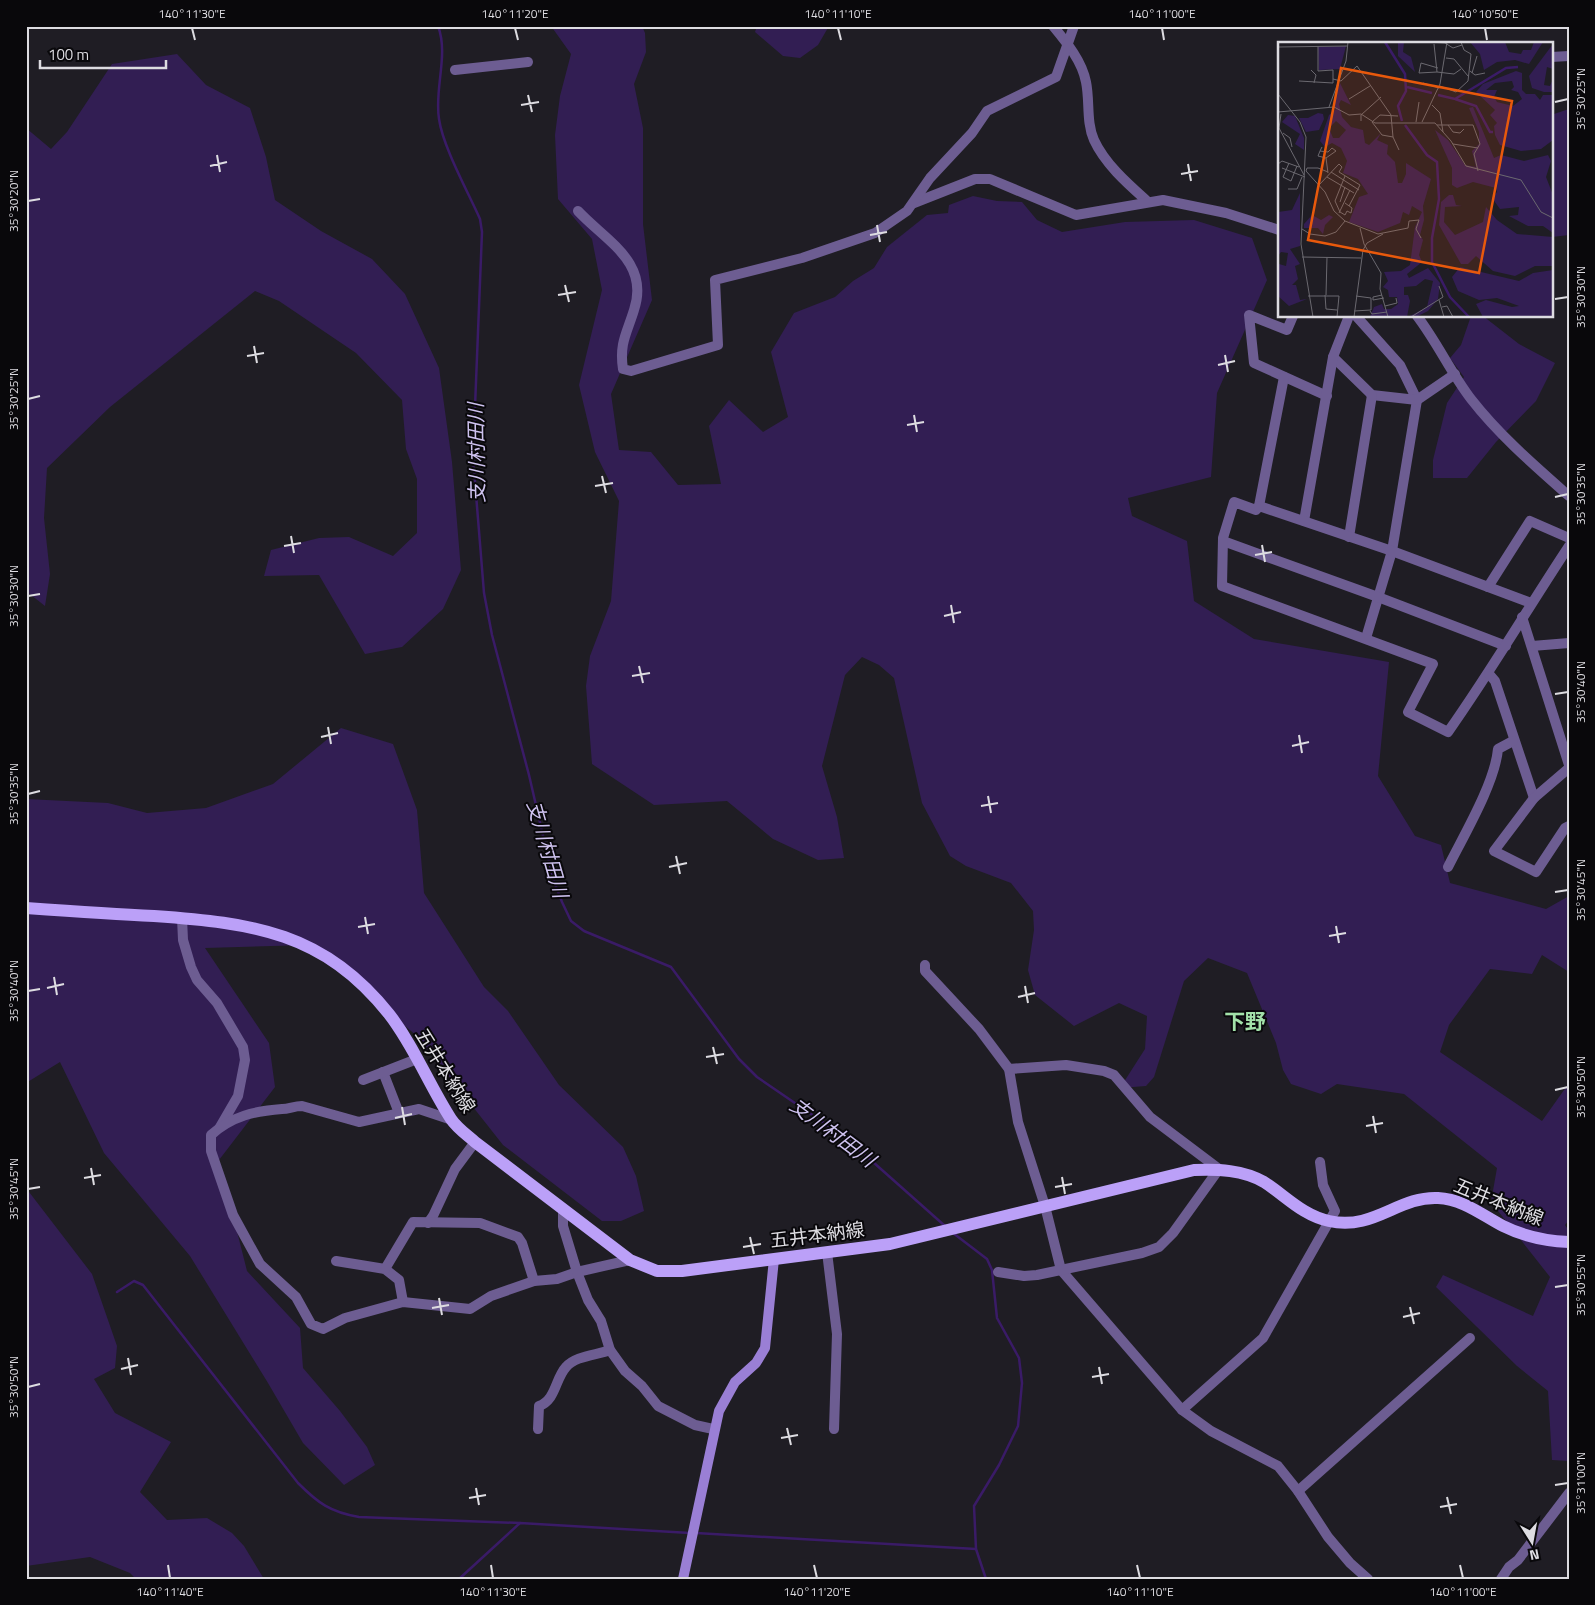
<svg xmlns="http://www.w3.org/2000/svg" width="1595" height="1605" viewBox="0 0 1595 1605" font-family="'Titillium Web','Noto Sans JP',sans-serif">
  <rect width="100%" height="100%" fill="#1f1d24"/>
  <!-- green -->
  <g fill="#321e53">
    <path d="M551,26H642L645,33L646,52L634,84L643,128V224L652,300L611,394L619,450L651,452L678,485L721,484L709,426L729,400L763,432L788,417L771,352L794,313L835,297L853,281L874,268L887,247L927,215L948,213L949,205L973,196L997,201L1022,202L1037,220L1062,232L1125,222L1194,220L1252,238L1267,280L1217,393L1211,477L1128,498L1132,516L1187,541L1194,601L1254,639L1389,662L1378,776L1415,836L1441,845L1450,883L1546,909L1569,896V972L1542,955L1532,974L1490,969L1449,1025L1440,1052L1542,1121L1569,1083V1220L1565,1225L1569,1231V1461L1552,1460L1548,1391L1517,1366L1436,1287L1443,1275L1533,1316L1550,1277L1491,1202L1497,1168L1404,1094L1337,1084L1321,1094L1291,1084L1283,1070L1276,1043L1247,973L1208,958L1184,981L1154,1077L1146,1086L1120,1088L1145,1049L1147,1016L1119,1003L1074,1026L1035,995L1028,970L1034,930L1033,911L1011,883L966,866L950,856L922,803L894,678L879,665L862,657L845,675L822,766L837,817L844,858L818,860L773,839L727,801L654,805L592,764L586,686L590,656L611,601L619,501L595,452L579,385L602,290L592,239L558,199L555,135L560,96L571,54Z"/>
    <path d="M757,26H829L818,45L800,58L783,56L755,32Z"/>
    <path d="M177,54L206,85L250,108L266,157L275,200L321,231L372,259L405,294L439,368L452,462L461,570L443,609L402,647L365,654L319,575L264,576L271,550L319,538L349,537L393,556L417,533V479L406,449L402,400L356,353L279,301L255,291L110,407L47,468L44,518L50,574L45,606L26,591V128L51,149L67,132L112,64Z"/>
    <path d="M1569,109V235L1552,237L1551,115Z"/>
    <path d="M1471,316H1483L1519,344L1555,363L1536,401L1496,442L1467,478H1433V460L1447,403L1464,377L1450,358L1461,345Z"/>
    <path d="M341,728L393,744L417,810L424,893L484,987L508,1011L559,1085L623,1147L636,1176L644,1211L621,1221H602L503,1145L417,1036L308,945L205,948L269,1043L275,1087L219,1160L247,1271L300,1328L303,1368L340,1411L367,1447L375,1465L344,1485L303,1443L268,1383L190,1256L104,1153L60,1062L26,1083V799L108,803L147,813L206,808L273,784Z"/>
    <path d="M26,1188L92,1274L117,1346L115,1368L94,1379L115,1413L171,1442L140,1492L167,1520L207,1518L232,1533L244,1546L264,1579H136L130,1573L90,1557L26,1566Z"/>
  </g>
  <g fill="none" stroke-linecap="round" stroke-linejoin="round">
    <!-- stream -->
    <g stroke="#3a1b67" stroke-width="2.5">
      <path d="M438,26C449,55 434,89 439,119C443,147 468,192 480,219L482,232L473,457L484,593L492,635L529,775L553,879L562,902L571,921L584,931L671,967L739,1059L757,1077L846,1138L945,1226"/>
      <path d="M953,1233L987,1259L992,1270L997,1318L1019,1358L1022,1383L1018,1426L999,1465L974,1506L976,1549L986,1579"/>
      <path d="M117,1292L134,1281L143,1285L298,1483C318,1503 330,1512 359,1517L520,1523"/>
      <path d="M696,1533L976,1549"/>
      <path d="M459,1579L520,1523L690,1533"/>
    </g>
    <!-- minor -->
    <g stroke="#6d5d92" stroke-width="10">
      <path d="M1053,26C1067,43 1082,61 1086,82C1090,101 1086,122 1094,140C1105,164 1128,184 1147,201"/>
      <path d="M1551,57L1569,56"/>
      <path d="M455,70L528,62"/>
      <path d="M914,203L975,179H990L1076,215L1163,200L1226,213L1279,230"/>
      <path d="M578,211C606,241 650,262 634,310C627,333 619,343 623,369L631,371L718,345L715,280L802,258L875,233L907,211L930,178L972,133L987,111L1056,77L1074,26"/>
      <path d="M1293,316L1287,330L1249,315L1254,363L1327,396"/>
      <path d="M1356,316L1400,365L1417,400L1392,551L1366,638"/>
      <path d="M1417,316C1437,342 1451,373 1471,399C1499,435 1535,466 1569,496"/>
      <path d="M1333,357L1372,395L1417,400L1455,374"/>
      <path d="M1259,506L1284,377"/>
      <path d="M1304,521L1333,357L1349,316"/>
      <path d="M1349,537L1372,395"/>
      <path d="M1223,541L1378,597L1506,646"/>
      <path d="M1488,587L1530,521L1569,538"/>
      <path d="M1531,603L1392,551L1259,506L1256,510L1234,502L1223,538L1222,586L1433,664L1408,712L1448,732C1491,671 1528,608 1569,546"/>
      <path d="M1522,617L1569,765"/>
      <path d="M1532,646L1569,643"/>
      <path d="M1489,674L1495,681L1534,798"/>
      <path d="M1569,768L1534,798L1494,851L1536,872L1565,828L1569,826"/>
      <path d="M1448,867C1464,835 1495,783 1498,749L1513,741"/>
      <path d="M182,918L183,940L191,967L197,980L217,1003L243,1047L245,1060L238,1096L220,1127"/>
      <path d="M925,965V971L979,1029L1009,1069L1018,1122L1045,1206L1061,1270L1182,1410L1211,1431L1278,1466L1298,1491L1328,1537L1350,1563L1368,1579"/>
      <path d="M383,1072L399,1113"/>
      <path d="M363,1080L417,1059"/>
      <path d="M452,1120L419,1109L359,1122L302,1106C294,1106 289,1109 282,1109C255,1111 232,1116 211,1135V1151L233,1215L260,1264L296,1297L311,1324L323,1329L345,1318L403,1302L470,1309L491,1296L534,1281L557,1279L577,1272L630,1260"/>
      <path d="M563,1210V1226L577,1272L588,1300L601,1321L610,1350L625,1371L642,1386L658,1406L695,1425L713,1429"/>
      <path d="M428,1223L433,1216L455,1169L475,1142"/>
      <path d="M827,1252L837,1334L834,1429"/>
      <path d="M336,1261L385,1269L399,1280L403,1302"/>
      <path d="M385,1269L413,1222L480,1223L518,1237L522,1243L534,1281"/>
      <path d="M998,1272L1024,1276L1037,1275L1142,1253L1159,1247L1173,1233L1219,1169L1150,1117L1114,1075L1104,1071L1066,1065L1009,1069"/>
      <path d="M1182,1410L1263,1338L1335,1211L1323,1185L1320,1162"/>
      <path d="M538,1429L539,1406C556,1400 555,1379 566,1367C575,1356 597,1355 610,1350"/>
      <path d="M1298,1491L1470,1338"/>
      <path d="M1501,1579L1509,1567L1518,1560L1569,1493"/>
    </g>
    <!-- secondary -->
    <path stroke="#9a7fd5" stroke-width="10" d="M683,1579L719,1411L735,1382L756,1363L765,1348L774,1259"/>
    <!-- primary -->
    <path stroke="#bba0f8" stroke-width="12" d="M26,908C69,911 112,914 154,916C253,923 324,932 389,1014C414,1046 429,1085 451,1119C457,1128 467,1135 475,1142L630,1260L657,1271H682L890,1244L1194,1170C1218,1169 1243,1170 1264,1182C1286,1196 1302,1215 1329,1221C1374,1231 1398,1196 1438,1198C1463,1199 1482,1215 1503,1226C1523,1236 1546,1241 1569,1242"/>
  </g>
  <!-- ticks -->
  <path fill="none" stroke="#dddce1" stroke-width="2" d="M192,28L195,40M515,28L518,40M838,28L841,40M1162,28L1164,40M1485,28L1487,40M528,95L532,112M1555,102L1568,99M521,105L539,102M217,155L220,172M1188,164L1191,181M210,166L227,162M1181,174L1198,171M28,201L40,199M877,225L880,242M870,235L887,232M565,285L569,302M558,295L576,292M1555,299L1568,297M254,346L257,363M1225,355L1228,372M247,356L264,353M1218,365L1235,361M28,399L40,396M914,415L917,432M907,425L924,422M602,476L606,493M595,486L613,483M1555,497L1568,494M291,536L294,553M1262,545L1265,562M284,546L301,543M1255,555L1272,552M28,596L40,594M951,605L954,623M944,616L961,612M639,666L643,683M632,676L650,673M1555,694L1568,692M328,727L331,744M1299,735L1302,753M321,737L338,733M1292,746L1309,742M28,794L40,791M988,796L991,813M981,806L998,803M676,856L680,874M669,867L687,863M1555,892L1568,890M365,917L368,934M1336,926L1339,943M358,927L375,924M1329,936L1346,933M54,977L57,995M1025,986L1028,1003M47,988L64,984M28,991L40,989M1018,997L1035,993M713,1047L717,1064M706,1057L724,1054M1555,1090L1568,1087M402,1107L405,1125M1373,1116L1376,1133M395,1118L412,1114M1366,1126L1383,1123M91,1168L94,1185M1062,1177L1065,1194M84,1178L101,1175M1055,1187L1072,1184M28,1189L40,1187M750,1237L754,1254M743,1247L761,1244M1555,1287L1568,1285M439,1298L442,1315M1410,1307L1414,1324M432,1308L449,1305M1403,1317L1420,1313M128,1358L131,1375M1099,1367L1102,1384M121,1369L138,1365M1092,1377L1109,1374M28,1387L40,1384M787,1428L791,1445M781,1438L798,1435M1555,1485L1568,1483M476,1488L479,1505M1447,1497L1451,1514M469,1498L486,1495M1440,1507L1457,1504M168,1565L170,1578M491,1565L493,1578M814,1565L817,1578M1137,1565L1140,1578M1460,1565L1463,1578"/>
  <g text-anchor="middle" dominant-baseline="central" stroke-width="4" stroke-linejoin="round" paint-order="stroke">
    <!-- street labels -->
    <g font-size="19" fill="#dddce1" stroke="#09080b">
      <text transform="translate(446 1070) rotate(58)">五井本納線</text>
      <text transform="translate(1499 1201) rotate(22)">五井本納線</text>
      <text transform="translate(817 1234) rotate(-7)">五井本納線</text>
    </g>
    <!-- water labels -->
    <g font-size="20" font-style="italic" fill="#cec2ef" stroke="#09080b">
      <text transform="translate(476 453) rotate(-91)">支川村田川</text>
      <text transform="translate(548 849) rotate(74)">支川村田川</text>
      <text transform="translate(833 1132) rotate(37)">支川村田川</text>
    </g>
    <!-- quarter labels -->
    <g font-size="21" font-weight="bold" fill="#a2e1a9" stroke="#09080b">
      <text x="1245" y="1021">下野</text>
    </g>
  </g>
  <!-- overview -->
  <g transform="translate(1278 42)">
    <rect width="275" height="275" fill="#1f1d24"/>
    <path d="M120,0H126L125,10L133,15L137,30L120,14ZM192,0H227L231,10L243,12L245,8H253L256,0H265L251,22L237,18L219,20L206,28L202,12ZM275,2V27L269,25L266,43L272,44L275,37V50H266L254,46L251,34ZM68,4L62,27L41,28L40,5ZM238,29L244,31V48L248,52H257L262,58L265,53H275V98L263,107L243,109L222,103L217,93L216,84L219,81L212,73L217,68L198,50L205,42ZM234,39L236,45L233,48L240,50L244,57L235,64L219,60L216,55L219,48H208L217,41ZM62,41L73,63L63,58L61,62L64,75L73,85L85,88L87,101L91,103L103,91L99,98L110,103L109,112L117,120L120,141H124L128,132V121L153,137L145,164L146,178L142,193L145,198L141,213L144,220L129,232L131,236L150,226L162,241L160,257L150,269L138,275H130L149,265L155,239L147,237L138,244L126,245V253H130L132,259L129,275H92L96,265L104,262L106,267H113L120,262L119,255H111L110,248L105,245L110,239L106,230L123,229L132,223L137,185L144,170L134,164L131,173L125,170L122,181L100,190L71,180L81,155L90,152L80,137L65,131L69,119L63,106L54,101L47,105L42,99L51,73L58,67L55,61ZM58,79L68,88L61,96H55L51,86ZM195,65L216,116L223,113L246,119L270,113L273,119L268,135L275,153V191L265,184H250L231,174L240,173L241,165L222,167L214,156L219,150L218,146L195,140L179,146L174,143V126L157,88L170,98L187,123L198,125L194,109L201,102V90L191,66ZM40,71L45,72L46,77L41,88L28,90L21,76H30ZM10,73L17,74L26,96V108L17,102L22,92L4,80ZM22,151V204L12,207L22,222L17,224L20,237L14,243H18L22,258L29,257L11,264L0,254V217L1,222L8,224L10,211L3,210L0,214V170L14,168ZM171,153H175L178,163L184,164L167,165L166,180L177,193L205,180L208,165L219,178L239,192L275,195V224H257L237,234L215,229L198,214L190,222H183L161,183L163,160ZM34,173L43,178L51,173L55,175L47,183L45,192L40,186H26V182ZM182,225L241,239L255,231L275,228V275H205L198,262L208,258L234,265L241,264L219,256L201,258L180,249L174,235Z" fill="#321e53" fill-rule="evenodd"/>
    <path fill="none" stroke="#3a1b67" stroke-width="2.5" d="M107,0L127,32L128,49L120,64L124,79M129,45L154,51M160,53L177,57L228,26L240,25M177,57L198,64L212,90H215M127,83L149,113L159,120L161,157L154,196V220L172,255L191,275"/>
    <path fill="none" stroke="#6b6970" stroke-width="1" d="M151,0L167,1L175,6L184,3M156,2L159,30L176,32L183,27M0,5L70,4M168,16L176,17L190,34M33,28L38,33L36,41M192,29L197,33L207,31M159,30L141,31L143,21L160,26M194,31L199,14M55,37L63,39L79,24L113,73L115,95L121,108M21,39L55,41V28L40,29V4M145,41L161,46M162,44L178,50L190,39L193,12L186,8L183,0M0,52L22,80L28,95L23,202L35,275M71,57L92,44M154,63L162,71L165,90M51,65L68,19L70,0M0,70L56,65L71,73L83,72L97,81H157L173,99L188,124L243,138L263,170L275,176M3,72L1,86L26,133M83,79V73L103,55M138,80L141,60M144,80L162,42L169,0M159,83H195L202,102L196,112L200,129M170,83L175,90L182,91L186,87M5,91L12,96L14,105M115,95L104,93L94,80L102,73L120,74M175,102L200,106M42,109L50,110L54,106L58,109L48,116L40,114L42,109L44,105M48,116L50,131M11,121L5,135L13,139L19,124M0,122L4,119L21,125M4,126L27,135M28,129L47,150L56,169L67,179L100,192L130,186L131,179L141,178L138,187L143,196M28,129L29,126H40L50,130M53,130L81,148M49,135L76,151M41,143L61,122L64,125L61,130L82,143L71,164M10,147H19L24,135M62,160L67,145M67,161L74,166L73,171L69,169L67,173L62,170L57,159L67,134M61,171L72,148M82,186L86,202L103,231L102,247L110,275M24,187L32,192L47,194L58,190L67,179M24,215L83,216M47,253L48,267L59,268M48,253L49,215M104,253L95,255V258L106,256M30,254H61L59,275M161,258L166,275M107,264L119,261L118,256M164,265L169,264L175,275M76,269L93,268V256L78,254M92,269L94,272L109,270M76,275L85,208L89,201L105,192M133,275L165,255L161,244"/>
    <path fill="#e8590c" fill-opacity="0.15" stroke="#e8590c" stroke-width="2.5" d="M63,26L234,59L201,231L30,198Z"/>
    <rect width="275" height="275" fill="none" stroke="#dddce1" stroke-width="2.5"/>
  </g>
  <!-- border -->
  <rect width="1595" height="1605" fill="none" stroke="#09080b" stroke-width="55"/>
  <!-- north arrow -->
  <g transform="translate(1532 1542) rotate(169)" stroke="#09080b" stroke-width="4" paint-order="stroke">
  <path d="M0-4L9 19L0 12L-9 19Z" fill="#dddce1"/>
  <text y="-8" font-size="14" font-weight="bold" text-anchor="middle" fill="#dddce1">N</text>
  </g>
  <!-- scale -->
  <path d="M40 60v8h126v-8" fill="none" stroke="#dddce1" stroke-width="2.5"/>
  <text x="48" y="60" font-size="15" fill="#dddce1" stroke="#09080b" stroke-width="4" paint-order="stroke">100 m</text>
  <rect x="28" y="28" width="1540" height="1550" fill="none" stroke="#dddce1" stroke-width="2"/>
  <g font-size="12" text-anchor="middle" fill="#dddce1">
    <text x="192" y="18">140°11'30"E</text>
    <text x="515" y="18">140°11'20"E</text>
    <text x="838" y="18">140°11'10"E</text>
    <text x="1162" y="18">140°11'00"E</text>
    <text x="1485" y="18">140°10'50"E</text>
    <text transform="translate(1581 99) rotate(-90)" y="4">35°30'25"N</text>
    <text transform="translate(14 201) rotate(-90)" y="4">35°30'20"N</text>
    <text transform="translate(1581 297) rotate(-90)" y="4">35°30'30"N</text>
    <text transform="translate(14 399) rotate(-90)" y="4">35°30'25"N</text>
    <text transform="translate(1581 494) rotate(-90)" y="4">35°30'35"N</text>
    <text transform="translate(14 596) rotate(-90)" y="4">35°30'30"N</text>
    <text transform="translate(1581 692) rotate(-90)" y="4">35°30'40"N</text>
    <text transform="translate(14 794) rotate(-90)" y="4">35°30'35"N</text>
    <text transform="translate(1581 890) rotate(-90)" y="4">35°30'45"N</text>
    <text transform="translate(14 991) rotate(-90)" y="4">35°30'40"N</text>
    <text transform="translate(1581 1087) rotate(-90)" y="4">35°30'50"N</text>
    <text transform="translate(14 1189) rotate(-90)" y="4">35°30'45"N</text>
    <text transform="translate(1581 1285) rotate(-90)" y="4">35°30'55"N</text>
    <text transform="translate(14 1387) rotate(-90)" y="4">35°30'50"N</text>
    <text transform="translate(1581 1483) rotate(-90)" y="4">35°31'00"N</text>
    <text x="170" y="1596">140°11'40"E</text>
    <text x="493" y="1596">140°11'30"E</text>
    <text x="817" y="1596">140°11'20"E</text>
    <text x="1140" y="1596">140°11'10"E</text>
    <text x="1463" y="1596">140°11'00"E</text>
  </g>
</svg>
